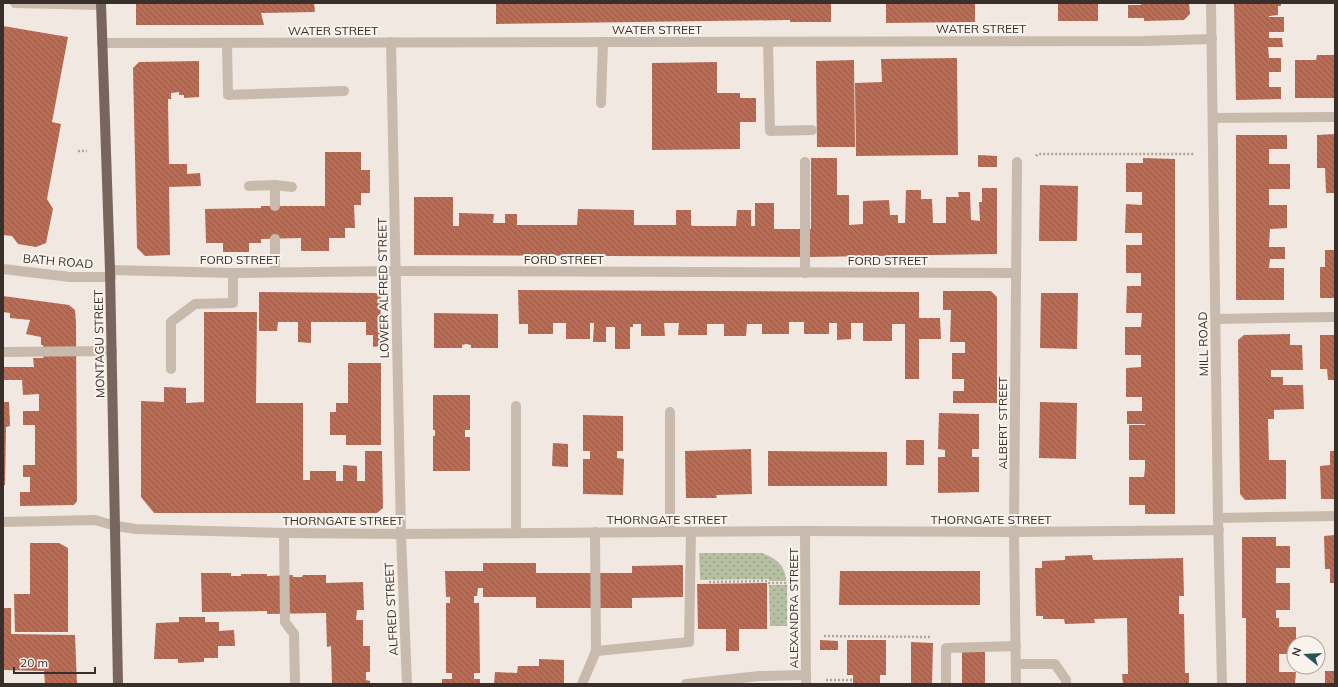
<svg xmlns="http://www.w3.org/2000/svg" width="1338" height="687" viewBox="0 0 1338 687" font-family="Mulish,sans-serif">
  <defs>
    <pattern id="grass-dots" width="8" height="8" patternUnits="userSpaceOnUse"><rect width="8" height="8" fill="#b6bfa2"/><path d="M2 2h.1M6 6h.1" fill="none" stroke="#959c84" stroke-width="1.8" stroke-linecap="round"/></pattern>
    <pattern id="building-back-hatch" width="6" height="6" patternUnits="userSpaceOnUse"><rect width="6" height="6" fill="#bb6c55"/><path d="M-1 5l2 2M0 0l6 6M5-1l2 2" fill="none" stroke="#995947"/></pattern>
  </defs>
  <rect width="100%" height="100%" fill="#f1e9e1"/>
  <!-- grass -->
  <g fill="url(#grass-dots)">
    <path d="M699,553H762C775,558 786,565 786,581H769V579L700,580Z"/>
    <path d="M769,585H787V626H770Z"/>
  </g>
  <!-- building -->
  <g fill="url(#building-back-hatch)">
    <path d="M136,3H314L315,12L261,13L264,25H136Z"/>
    <path d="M496,3H831V22H790V20L496,24Z"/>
    <path d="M886,3H975V22L886,23Z"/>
    <rect x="1058" y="3" width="40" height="18"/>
    <path d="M1141,3H1189L1190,14L1184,20L1144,21V18H1128V5H1141Z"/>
    <path d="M1234,3H1281V6H1278V15L1269,16V17H1284V32H1269V38H1282L1283,47H1268L1269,58H1281V72H1269V87H1281V99L1236,100Z"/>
    <path d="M3,26L68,37L52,122L61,124L47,199L53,209L46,243L36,247L18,244L12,236L3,235Z"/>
    <path d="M1317,55H1334L1335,98H1295V60H1316Z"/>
    <path d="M957,58L958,155L856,156L855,83L882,82L881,59Z"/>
    <path d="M854,60L855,147H817L816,61Z"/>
    <path d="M199,61V97L184,98V95H179V92L171,93V99H168L169,164H187V174L200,173L201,186L169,187L170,255L145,256L137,248L133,68L139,62Z"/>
    <path d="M717,62V93H740V98H756V122H740V149L652,150V63Z"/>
    <path d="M1335,134V193H1326L1325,168H1317V135Z"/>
    <path d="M1236,135H1287V149H1269V164H1290V189H1269V205H1287V228L1270,229L1269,247H1285V259H1270L1269,268H1284V300H1236Z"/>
    <path d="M325,152H361V170H370V193H361V205H354L355,228H345V238H329V251H301V238L261,239V243H249V252H223V243H206L205,209L261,208V206H325Z"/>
    <path d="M978,155L997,156V167H978Z"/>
    <path d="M811,158H837V195H849V225L863,224V201L889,200L890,215H898V223H905L906,190H921V199H932L933,223H946V197H959L958,192H970L971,220L980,221L979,202H982V188H997V254L811,257L414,255V197H453V226H459V213L494,214L493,223H505V214H517V225H577L578,209L634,210V225H676V210H691V225L693,226H736L737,210H751V226H755V203H774V229H811Z"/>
    <path d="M1143,158L1175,159V514H1145V505H1129V477H1144L1145,469V460H1129V425H1145V424H1127V411H1142V397H1126V368L1141,367V355H1125V327H1141L1142,313H1126L1127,286H1141V273H1126V245H1142V233H1125L1126,204L1142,205V192H1126V163H1143Z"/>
    <path d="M1040,185L1078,186L1077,241H1039Z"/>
    <path d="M1325,250H1335V298H1320V267H1325Z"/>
    <path d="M518,290L919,292V318H940L941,339H919V379H905V324H892V341H863V323H851V339L837,340V323H829V334H804V322H789V334H762V324H747L746,336H724V324H707V335H678L679,323H664L665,336H641V324H633V327H630V349H615V327H606V342H593L594,323H590V339H566V323H553V334H528V324H519Z"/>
    <path d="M943,291H991L997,297V403H953V391H964V379H952V353H965V342H950L951,310H943Z"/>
    <path d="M259,292L376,293L381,297L380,346L373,347V335H366V322H311V343L298,342V322H278L277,331H259Z"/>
    <path d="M1041,293H1078L1077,349L1040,348Z"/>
    <path d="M3,296L69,305L75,310L76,323L77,501L74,505L20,506V492H30V477H23V465H35V425H23V411H39V394L23,395L22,380H3V367H34L33,358H43V345H41V337L26,334L30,320L10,318V313L3,312Z"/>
    <path d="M204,312H257L256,403H303V480H310V471H336V481H343V465L357,466V481H365V451H382L383,508L377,513H154L141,497V401L164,402V387L186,388V403L204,402Z"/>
    <path d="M434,313L498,314V348H471V345L466,344L462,345V348H434Z"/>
    <path d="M1290,334V345H1302L1303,370H1271V377H1283V385H1303L1304,409L1274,410V419H1268L1269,460H1286V499L1245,500L1240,494L1238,340L1244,335Z"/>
    <path d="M1320,335H1335V380H1328L1327,369H1320Z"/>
    <path d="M348,363H381V445H346V435H330V412H336V403H348Z"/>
    <path d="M433,395H470V430H465V437H470V471H433V436H435V430H433Z"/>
    <path d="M3,402H9L10,426L6,427L5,485H3Z"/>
    <path d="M1040,402L1077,403L1076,459L1039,458Z"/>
    <path d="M939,413L979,414V449H972V457H979V492L938,493V457H945V450L938,449Z"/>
    <path d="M583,415L623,416V451H617V458L624,459L623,495L583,494V459H590V451H583Z"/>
    <rect x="906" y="440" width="18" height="25"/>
    <path d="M553,443L568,444V467L552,466Z"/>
    <path d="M751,449L752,494L716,495L717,498H686L685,451Z"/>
    <path d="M768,451L887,452V486H768Z"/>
    <path d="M1330,451H1335V499H1321L1320,466L1330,465Z"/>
    <path d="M1335,535V583H1330V569H1325L1324,536Z"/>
    <path d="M1242,537H1276V546H1290V568H1276V583H1290V610H1276V618H1279V627H1296V643H1294V654H1279V672H1296L1295,684H1246V618H1242Z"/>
    <path d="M30,543H59L68,548V632H15L14,594H30Z"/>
    <path d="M1092,555L1093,560L1183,558L1184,596H1179V614H1184L1185,673H1189V684H1123L1122,674H1128L1127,618L1094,619L1095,623L1065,624L1064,619H1043V616H1036L1035,568H1042V561L1065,560V556Z"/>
    <path d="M483,563H536V573H632V566L683,565V597L632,598V608H536V597H483V588H478L477,596H474V603H479L480,673H474V679H480V684H442V679H452V673H446V603H450V597H446L445,571H483Z"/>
    <path d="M840,571H980V605H839Z"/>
    <path d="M201,573H231V576H241V574H267V576L293,575V577H302L303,575H326V583L363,582L364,610H357L356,620H363V646H370V672H366V680L370,681V684H332L331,646L327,647L326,613L267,614V611L202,612Z"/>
    <path d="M767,583V629H739V651H726V629H698L697,584Z"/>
    <path d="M3,608H11V634L75,635L77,684H45L44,671L3,670Z"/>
    <path d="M179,617H205V622H219V631L234,630L235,646H218V658H204V662L178,663V659H154L156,623L179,622Z"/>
    <path d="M820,640L838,641V650H820Z"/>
    <path d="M847,640H886V675H880V684H853V675H847Z"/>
    <path d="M911,642L933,643L932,684H911Z"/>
    <rect x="962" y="652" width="23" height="32"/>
    <path d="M1334,656H1335V684H1325V671H1334Z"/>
    <path d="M539,659L564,660V684H494L495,672L517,673L518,666H539Z"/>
  </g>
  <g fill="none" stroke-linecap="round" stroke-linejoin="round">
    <!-- path -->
    <g stroke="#b4a498" stroke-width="2.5" stroke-dasharray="2 2" stroke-linecap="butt">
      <path d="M78,151H87"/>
      <path d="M1036,156L1038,154H1194"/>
      <path d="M709,582L767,581L769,583H787"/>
      <path d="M824,636L931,637"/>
      <path d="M826,680H853"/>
    </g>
    <!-- service -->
    <g stroke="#c9baae" stroke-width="10">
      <path d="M768,42L770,131L812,130"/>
      <path d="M227,43L228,95L344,91"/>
      <path d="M601,103L603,42"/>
      <path d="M275,185V206"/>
      <path d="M249,186L275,185L292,187"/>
      <path d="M275,272V239"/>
      <path d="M805,273V162"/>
      <path d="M3,352L112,351"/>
      <path d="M171,369V322L195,304L233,303V273"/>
      <path d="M516,406V533"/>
      <path d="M595,532L596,651L689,642L691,532"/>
      <path d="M670,532V412"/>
      <path d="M284,533L285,622L294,634L295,684"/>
      <path d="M1016,664H1055L1066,680V684"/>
      <path d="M582,684L596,651"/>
      <path d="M686,684L759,676L806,675"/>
      <path d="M946,684V648L1016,646"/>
    </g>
    <!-- minor -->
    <g stroke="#c9baae" stroke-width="10">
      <path d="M15,3L101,5"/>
      <path d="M1211,3L1218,518L1222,684"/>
      <path d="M391,42L401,534L407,684"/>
      <path d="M102,43L1144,41L1212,39"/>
      <path d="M1213,118L1335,117"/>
      <path d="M110,270L233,273L396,271L1016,273"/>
      <path d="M1216,319L1335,317"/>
      <path d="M1218,518L1335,516"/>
      <path d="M3,522L95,520L116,526L136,529L284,533L401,534L805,531L1014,532L1219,530"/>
      <path d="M805,531L806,684"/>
      <path d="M1016,684L1014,532L1017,162"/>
    </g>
    <!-- tertiary -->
    <path stroke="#c9baae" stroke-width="10" d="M3,269L70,277H111"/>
    <!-- primary -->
    <path stroke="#78665e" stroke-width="10" d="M101,3L110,270L118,684"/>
  </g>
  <g text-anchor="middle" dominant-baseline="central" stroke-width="4" stroke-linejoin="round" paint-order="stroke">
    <!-- street labels -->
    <g font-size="12" fill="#382f2b" stroke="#f9f3ed">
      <text x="981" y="28">WATER STREET</text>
      <text x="657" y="29">WATER STREET</text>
      <text x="333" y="30">WATER STREET</text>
      <text x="240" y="259">FORD STREET</text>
      <text x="564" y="259">FORD STREET</text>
      <text x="888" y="260">FORD STREET</text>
      <text transform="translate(58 261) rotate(5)">BATH ROAD</text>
      <text transform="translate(383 288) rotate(-91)">LOWER ALFRED STREET</text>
      <text transform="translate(99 344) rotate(-91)">MONTAGU STREET</text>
      <text transform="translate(1203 344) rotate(-91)">MILL ROAD</text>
      <text transform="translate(1002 423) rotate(-90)">ALBERT STREET</text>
      <text x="667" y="519">THORNGATE STREET</text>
      <text x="991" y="519">THORNGATE STREET</text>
      <text x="343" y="520">THORNGATE STREET</text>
      <text transform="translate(793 608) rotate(-90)">ALEXANDRA STREET</text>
      <text transform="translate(391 609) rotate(-93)">ALFRED STREET</text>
    </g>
  </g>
  <!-- border -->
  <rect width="1338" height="687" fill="none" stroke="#382f2b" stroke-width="8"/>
  <!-- north arrow -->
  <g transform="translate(1306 655) rotate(288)"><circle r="19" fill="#f9f3ed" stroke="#aca59f"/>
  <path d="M0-3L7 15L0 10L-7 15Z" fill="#245456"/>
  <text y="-6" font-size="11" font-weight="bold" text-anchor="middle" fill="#382f2b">N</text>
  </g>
  <!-- scale -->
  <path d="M14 667v6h81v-6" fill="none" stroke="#382f2b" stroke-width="2"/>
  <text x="20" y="667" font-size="12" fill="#382f2b" stroke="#f9f3ed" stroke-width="3" paint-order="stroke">20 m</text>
</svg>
